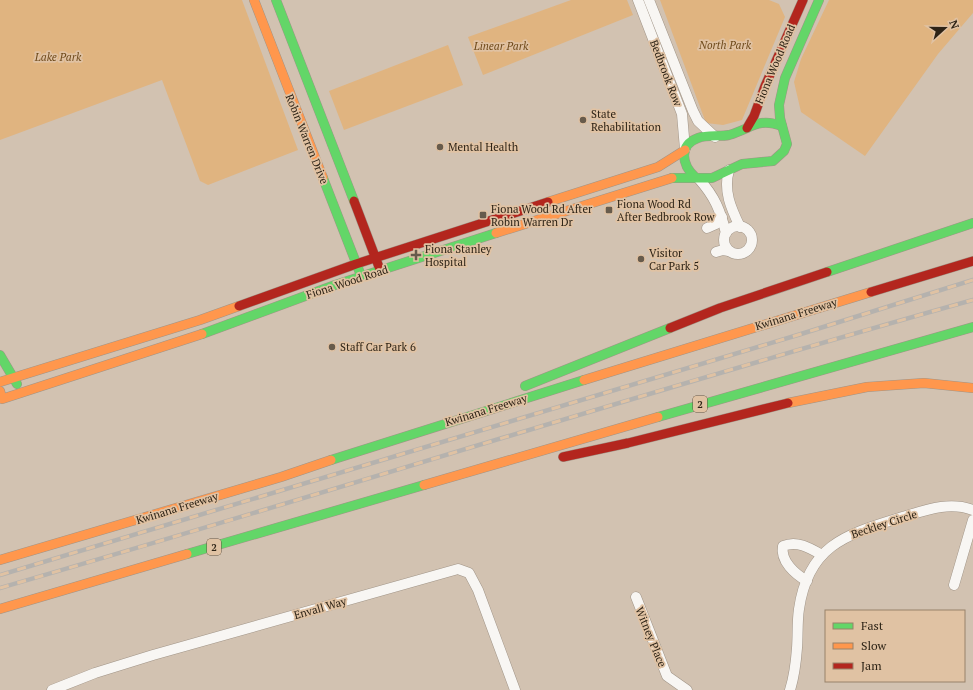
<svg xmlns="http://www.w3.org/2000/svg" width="973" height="690" viewBox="0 0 973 690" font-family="'PT Serif',serif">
  <rect width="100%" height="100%" fill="#d2c2b1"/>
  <!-- green -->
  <g fill="#e0b480">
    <path d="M0,0H242L298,150L208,185L200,181L162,80L0,140Z"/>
    <path d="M571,0H627L633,15L483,75L468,37Z"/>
    <path d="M660,0H769L779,4L785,17L742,120L723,125L706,123Z"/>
    <path d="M829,0H973V13L938,54L865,156L801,112L794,82L801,59Z"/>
    <path d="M448,45L463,85L344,130L329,91Z"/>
  </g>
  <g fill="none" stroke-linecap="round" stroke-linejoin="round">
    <defs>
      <g id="street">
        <path d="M638,0L682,114L685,149"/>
        <path d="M649,0L693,111L698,121L715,137"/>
        <path d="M729,170C723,191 731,208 740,227"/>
        <path d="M699,179C715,197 720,210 726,233"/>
        <circle cx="738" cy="240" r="14"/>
        <path d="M707,228L716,224L722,217"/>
        <path d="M716,252L723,250L729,251"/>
        <path d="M807,581C795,574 780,561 783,546C797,540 810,548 822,555"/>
        <path d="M954,585L973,520"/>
        <path d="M636,597L667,676L687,690"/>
        <path d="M52,690L95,673L153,655L458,569L469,573L478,590L515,690"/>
        <path d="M790,690C794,677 796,662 797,648C798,635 797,622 799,609C808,547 844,535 896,519C921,512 947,500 973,510"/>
      </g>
      <g id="fast">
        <path d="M276,0L354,201"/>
        <path d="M695,177C682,165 678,145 698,138C708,134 719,137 729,135C751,129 757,117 782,126"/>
        <path d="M323,178L360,273"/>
        <path d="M672,178H712L742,164L773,161L784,151L787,144L780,118L779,105L785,78L819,0"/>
        <path d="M827,272L973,223"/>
        <path d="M202,334L335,285L496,233"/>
        <path d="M0,355L17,384"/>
        <path d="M525,386L670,328"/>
        <path d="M658,417L973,327"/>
        <path d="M331,460L584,380"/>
        <path d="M187,554L424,485"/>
      </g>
      <g id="slow">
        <path d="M254,0L323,178"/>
        <path d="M548,202L658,167L685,150"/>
        <path d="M496,233L672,178"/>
        <path d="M584,380L871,292"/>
        <path d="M0,382L200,320L239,306"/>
        <path d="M0,391L2,399L202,334"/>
        <path d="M788,403L867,387L924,383L973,388"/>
        <path d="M424,485L658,417"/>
        <path d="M0,560L281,477L331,460"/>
        <path d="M0,609L187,554"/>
      </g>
      <g id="jam">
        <path d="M747,128L754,116L765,86L803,0"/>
        <path d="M354,201L379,267"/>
        <path d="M871,292L973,261"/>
        <path d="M239,306L356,264L548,202"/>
        <path d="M670,328L720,308L827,272"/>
        <path d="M563,457L628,443L788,403"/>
      </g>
    </defs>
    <!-- street casing -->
    <use href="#street" stroke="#a09487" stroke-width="11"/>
    <!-- fast casing -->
    <use href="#fast" stroke="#a09487" stroke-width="10"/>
    <!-- slow casing -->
    <use href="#slow" stroke="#a09487" stroke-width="10"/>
    <!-- jam casing -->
    <use href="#jam" stroke="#a09487" stroke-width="10"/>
    <!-- street -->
    <use href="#street" stroke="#f8f6f3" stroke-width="10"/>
    <!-- fast -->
    <use href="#fast" stroke="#63d668" stroke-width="9"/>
    <!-- slow -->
    <use href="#slow" stroke="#ff974d" stroke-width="9"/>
    <!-- jam -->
    <use href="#jam" stroke="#b3261e" stroke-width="9"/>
    <defs>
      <g id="rail">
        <path d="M0,575L801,334L973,280"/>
        <path d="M0,588C325,494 647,391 973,300"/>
      </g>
    </defs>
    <!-- rail casing -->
    <use href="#rail" stroke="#b5b2ae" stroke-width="4.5"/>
    <!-- rail -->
    <use href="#rail" stroke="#e0c2a3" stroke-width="3" stroke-dasharray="9" stroke-linecap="butt"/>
  </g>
  <!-- markers -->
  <g fill="#675b4c" stroke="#e0c2a3" stroke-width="1.5">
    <circle cx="583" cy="120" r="4"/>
    <circle cx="440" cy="147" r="4"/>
    <rect x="605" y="206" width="8" height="8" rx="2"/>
    <rect x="479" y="211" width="8" height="8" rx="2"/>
    <path d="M414 249h4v4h4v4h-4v4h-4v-4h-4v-4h4z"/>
    <circle cx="641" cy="259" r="4"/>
    <circle cx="332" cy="347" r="4"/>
  </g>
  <g text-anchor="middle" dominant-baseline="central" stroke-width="3.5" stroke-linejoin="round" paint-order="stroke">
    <!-- shield labels -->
    <g fill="#e0c2a3" stroke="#635340" stroke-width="1">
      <rect x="693" y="396" width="14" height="16" rx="3"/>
      <rect x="207" y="539" width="14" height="16" rx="3"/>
    </g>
    <g font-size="10" font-weight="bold" fill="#2d2316">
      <text x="700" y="404">2</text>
      <text x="214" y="547">2</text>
    </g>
    <!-- park labels -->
    <g font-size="11" font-style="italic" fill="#6f4a1b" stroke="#e0c2a3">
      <text x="725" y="45">North Park</text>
      <text x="501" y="46">Linear Park</text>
      <text x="58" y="57">Lake Park</text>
    </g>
    <!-- street labels -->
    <g font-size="11" fill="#2d2316" stroke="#e0c2a3">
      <text transform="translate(775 64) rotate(-67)">Fiona Wood Road</text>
      <text transform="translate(666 73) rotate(69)">Bedbrook Row</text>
      <text transform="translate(307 139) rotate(68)">Robin Warren Drive</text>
      <text transform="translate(347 282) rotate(-18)">Fiona Wood Road</text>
      <text transform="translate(796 314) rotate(-17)">Kwinana Freeway</text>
      <text transform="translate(486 410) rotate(-17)">Kwinana Freeway</text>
      <text transform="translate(177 508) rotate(-17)">Kwinana Freeway</text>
      <text transform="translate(884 524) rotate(-18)">Beckley Circle</text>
      <text transform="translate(320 608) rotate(-16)">Envall Way</text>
      <text transform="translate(651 637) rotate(68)">Witney Place</text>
    </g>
    <!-- poi labels -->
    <g font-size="11" fill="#2d2316" stroke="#e0c2a3" text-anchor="start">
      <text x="591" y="114">State<tspan x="591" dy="13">Rehabilitation</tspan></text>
      <text x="448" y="147">Mental Health</text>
      <text x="617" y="204">Fiona Wood Rd<tspan x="617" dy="13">After Bedbrook Row</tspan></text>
      <text x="491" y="209">Fiona Wood Rd After<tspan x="491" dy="13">Robin Warren Dr</tspan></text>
      <text x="425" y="249">Fiona Stanley<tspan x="425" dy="13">Hospital</tspan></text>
      <text x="649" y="253">Visitor<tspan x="649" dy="13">Car Park 5</tspan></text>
      <text x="340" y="347">Staff Car Park 6</text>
    </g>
  </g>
  <!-- legend -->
  <rect x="825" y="610" width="140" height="72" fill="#e0c2a3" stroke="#98826b"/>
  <rect x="833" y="623" width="20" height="6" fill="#63d668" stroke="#98826b"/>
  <text x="861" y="630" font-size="12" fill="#2d2316">Fast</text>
  <rect x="833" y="643" width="20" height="6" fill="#ff974d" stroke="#98826b"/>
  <text x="861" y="650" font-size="12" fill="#2d2316">Slow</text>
  <rect x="833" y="663" width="20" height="6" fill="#b3261e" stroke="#98826b"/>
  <text x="861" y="670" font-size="12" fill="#2d2316">Jam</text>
  <!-- north arrow -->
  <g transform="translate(945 28) rotate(69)" stroke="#e0c2a3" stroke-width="3" paint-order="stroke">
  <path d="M0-3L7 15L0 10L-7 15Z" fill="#2d2316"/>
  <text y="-6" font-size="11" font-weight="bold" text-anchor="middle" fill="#2d2316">N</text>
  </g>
</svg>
